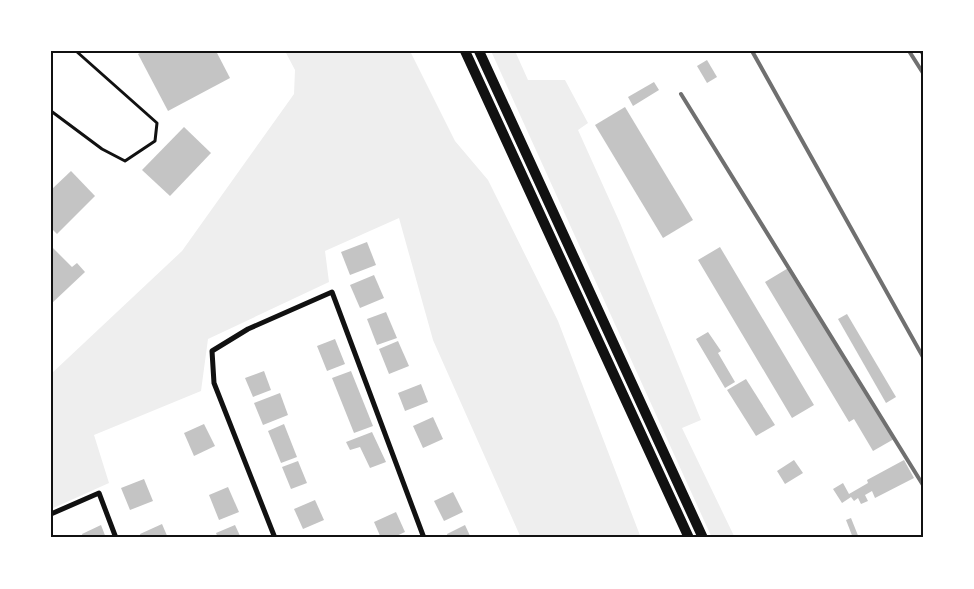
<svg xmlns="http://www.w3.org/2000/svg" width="974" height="589" viewBox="0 0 974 589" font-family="'Exo 2',sans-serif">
  <rect width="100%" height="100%" fill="#fff"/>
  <!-- green -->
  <g fill="#eee">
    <path d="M285,51H410L455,141L488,180L558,321L641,538H521L433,340L399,218L325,251L329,282L208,339L201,391L94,435L109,483L51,509V374L182,251L294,94L295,70Z"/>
    <path d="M491,51H515L528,80H565L588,123L578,130L620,223L701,420L682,428L735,538H712Z"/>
  </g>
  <!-- building -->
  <g fill="#c4c4c4">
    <path d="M143,51H216L230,78L168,111L138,54Z"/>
    <path d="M707,60L717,77L707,83L697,66Z"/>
    <path d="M654,82L659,90L633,106L628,97Z"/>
    <path d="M625,107L693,220L663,238L595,125Z"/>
    <path d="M184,127L211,153L170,196L142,170Z"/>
    <path d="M71,171L95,196L57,234L51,228V190Z"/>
    <path d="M367,242L376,265L350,275L341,252Z"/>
    <path d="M51,246L72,267L77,263L85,272L51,304Z"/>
    <path d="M720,247L814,405L792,418L698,260Z"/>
    <path d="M790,267L894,439L873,451L854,419L849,422L765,282Z"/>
    <path d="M374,275L384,298L360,308L350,285Z"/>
    <path d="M386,312L397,338L377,345L367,319Z"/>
    <path d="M847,314L896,397L886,403L838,319Z"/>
    <path d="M708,332L721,351L718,353L735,382L725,388L696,339Z"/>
    <path d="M335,339L345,364L327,371L317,346Z"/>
    <path d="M398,341L409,366L389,374L379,349Z"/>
    <path d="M264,371L271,390L253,397L245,378Z"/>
    <path d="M351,371L373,426L354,433L332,378Z"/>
    <path d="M746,379L775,425L756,436L727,390Z"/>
    <path d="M421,384L428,402L405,411L398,393Z"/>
    <path d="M280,393L288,415L263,425L254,403Z"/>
    <path d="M433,417L443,439L423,448L413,426Z"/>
    <path d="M204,424L215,446L194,456L184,433Z"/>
    <path d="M284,424L297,457L281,463L268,431Z"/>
    <path d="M372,432L386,462L370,468L360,447L350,450L346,442Z"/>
    <path d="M794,460L803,473L785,484L777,471Z"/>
    <path d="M904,460L914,478L875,498L872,491L865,495L868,501L861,504L858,498L854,501L851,497L842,503L833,489L843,483L849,494L868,483L867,480Z"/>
    <path d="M298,461L307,483L291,489L282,467Z"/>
    <path d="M144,479L153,501L130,510L121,488Z"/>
    <path d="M228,487L239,512L219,520L209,495Z"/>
    <path d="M453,492L463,512L444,521L434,501Z"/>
    <path d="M315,500L324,520L303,529L294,509Z"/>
    <path d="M396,512L405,532L392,538H381L374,522Z"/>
    <path d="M851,518L859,538H853L846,520Z"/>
    <path d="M162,524L168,538H141L140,534Z"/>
    <path d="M101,525L106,538H83L82,534Z"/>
    <path d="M235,525L241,538H218L216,533Z"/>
    <path d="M465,525L471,538H448L447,534Z"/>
  </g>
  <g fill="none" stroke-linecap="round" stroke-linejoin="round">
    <!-- service -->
    <path stroke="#111" stroke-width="3" d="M51,111L102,149L125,161L155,141L157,123L76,51"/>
    <!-- minor -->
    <g stroke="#111" stroke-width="5">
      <path d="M51,514L99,493L116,538"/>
      <path d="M275,538L214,383L212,351L248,329L332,292L424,538"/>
    </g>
    <!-- primary -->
    <g stroke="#111" stroke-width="10">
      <path d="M465,51L689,538"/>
      <path d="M479,51L703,538"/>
    </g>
    <!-- rail -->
    <g stroke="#707070" stroke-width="4">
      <path d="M752,51L923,357"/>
      <path d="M909,51L923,73"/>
      <path d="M921,51L923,54"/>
      <path d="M681,94L923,485"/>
    </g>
  </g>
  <!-- border -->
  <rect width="974" height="589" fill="none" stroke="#ffffff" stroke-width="105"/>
  <rect x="52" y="52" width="870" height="484" fill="none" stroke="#111" stroke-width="2"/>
</svg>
